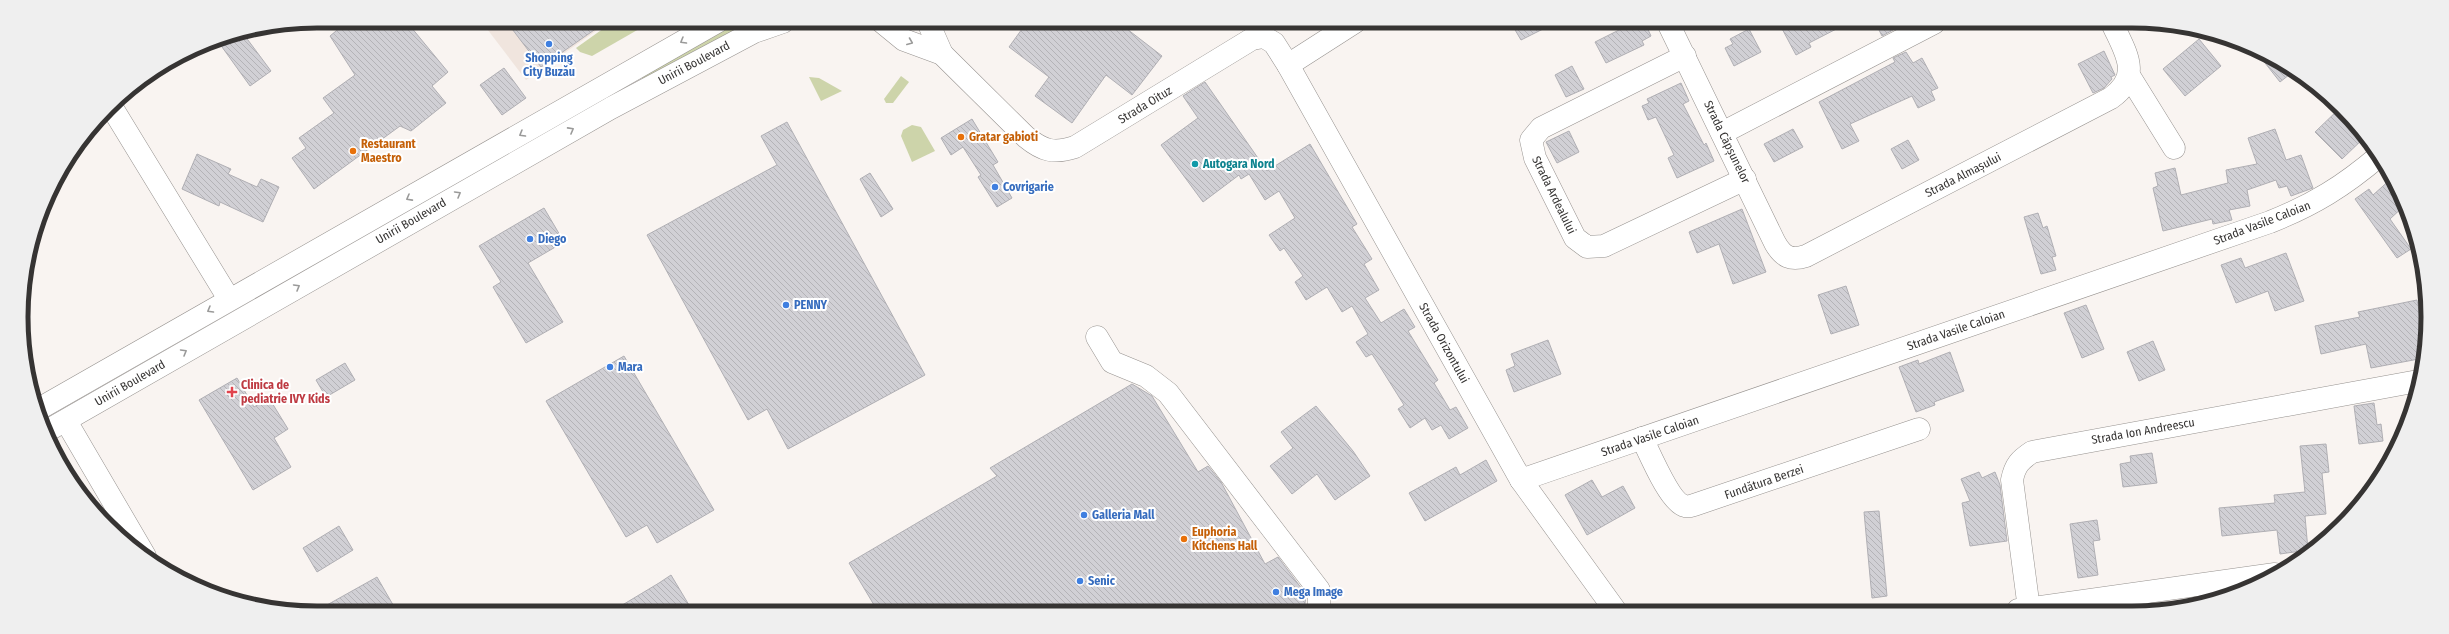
<svg xmlns="http://www.w3.org/2000/svg" width="2449" height="634" viewBox="0 0 2449 634" font-family="'Fira Sans Condensed',sans-serif">
  <defs>
    <pattern id="building-back-hatch" width="6" height="6" patternUnits="userSpaceOnUse"><rect width="6" height="6" fill="#d1d0d5"/><path d="M-1 5l2 2M0 0l6 6M5-1l2 2" fill="none" stroke="#b4b3b7"/></pattern>
  </defs>
  <rect width="100%" height="100%" fill="#f9f4f1"/>
  <!-- built -->
  <path fill="#f0e5de" d="M481,21H610L526,80Z"/>
  <!-- grass -->
  <g fill="#cdd4aa">
    <path d="M614,21H653L592,56L580,52L576,48Z"/>
    <path d="M736,22H758L729,33L642,79L641,77Z"/>
    <path d="M901,76L909,82L893,103H886L884,99Z"/>
    <path d="M809,77L819,78L842,91L821,101Z"/>
    <path d="M912,125L921,127L935,151L912,162L901,136L903,130Z"/>
  </g>
  <!-- building -->
  <g fill="url(#building-back-hatch)" stroke="#b0afb4">
    <path d="M348,21H406L448,72L432,86L446,103L411,131L400,126L314,189L292,158L306,148L299,138L334,113L323,98L355,75L330,36Z"/>
    <path d="M506,21H607L541,67Z"/>
    <path d="M1027,22H1118L1162,56L1132,95L1106,75L1072,123L1035,96L1049,77L1009,47Z"/>
    <path d="M1511,23H1555L1521,40Z"/>
    <path d="M1633,23H1645L1651,36L1642,41L1644,45L1606,63L1595,42Z"/>
    <path d="M1779,23H1848L1809,43L1811,47L1796,55Z"/>
    <path d="M1885,23H1888L1893,30L1882,36L1878,28Z"/>
    <path d="M1749,29L1761,52L1734,66L1725,48L1733,44L1730,39Z"/>
    <path d="M242,32L271,71L250,86L217,40Z"/>
    <path d="M2199,39L2221,66L2185,96L2163,69Z"/>
    <path d="M2254,49L2280,61L2294,71L2280,82Z"/>
    <path d="M2104,51L2115,75L2111,77L2112,79L2104,88L2093,93L2078,64Z"/>
    <path d="M1906,52L1913,63L1922,58L1938,88L1931,91L1935,100L1918,108L1912,96L1850,124L1859,141L1842,149L1819,102L1895,62L1893,58Z"/>
    <path d="M1572,66L1584,89L1566,97L1555,75Z"/>
    <path d="M504,68L526,98L502,115L480,85Z"/>
    <path d="M1205,82L1267,171L1310,144L1357,224L1352,227L1372,259L1364,264L1379,290L1365,298L1381,323L1404,309L1415,327L1408,331L1438,380L1434,383L1450,410L1456,407L1468,428L1449,439L1441,425L1432,430L1425,418L1410,428L1398,409L1404,405L1372,354L1366,357L1356,342L1368,334L1352,306L1342,312L1327,287L1306,300L1295,282L1303,276L1284,248L1280,251L1269,235L1295,218L1279,191L1265,200L1249,174L1241,179L1239,175L1203,202L1161,145L1198,118L1183,96Z"/>
    <path d="M1681,83L1689,101L1683,104L1704,145L1706,143L1714,161L1677,178L1668,158L1674,155L1656,117L1648,120L1642,106L1649,103L1647,99Z"/>
    <path d="M2340,108L2366,136L2342,159L2315,132Z"/>
    <path d="M972,119L998,162L993,165L1012,198L997,207L978,177L981,175L963,147L951,155L941,138Z"/>
    <path d="M787,122L925,375L788,449L767,409L748,420L647,235L777,165L761,136Z"/>
    <path d="M1793,129L1803,147L1774,162L1764,144Z"/>
    <path d="M2275,129L2286,160L2301,155L2313,188L2291,196L2287,186L2279,188L2276,180L2247,190L2250,206L2229,210L2232,220L2213,224L2212,219L2163,231L2153,188L2158,186L2155,173L2175,168L2181,195L2228,183L2226,170L2257,164L2248,138Z"/>
    <path d="M1569,131L1579,152L1557,163L1546,142Z"/>
    <path d="M1908,140L1919,160L1902,169L1891,149Z"/>
    <path d="M197,154L231,169L228,174L257,187L261,179L279,187L263,222L220,202L219,206L182,189Z"/>
    <path d="M870,173L893,209L881,217L860,179Z"/>
    <path d="M2392,178L2405,205L2390,219L2411,249L2397,258L2355,199L2369,189L2373,195Z"/>
    <path d="M544,208L564,242L528,263L563,322L526,343L493,287L501,282L479,246Z"/>
    <path d="M1742,209L1766,272L1733,284L1719,244L1697,253L1689,232Z"/>
    <path d="M2038,213L2043,228L2047,226L2056,256L2052,257L2056,270L2041,274L2024,217Z"/>
    <path d="M2286,253L2304,301L2275,311L2268,291L2236,303L2221,265L2241,258L2245,268Z"/>
    <path d="M1846,286L1859,325L1831,334L1818,295Z"/>
    <path d="M2417,300L2423,331L2419,332L2424,358L2371,368L2366,344L2321,354L2315,326L2360,317L2358,312Z"/>
    <path d="M2086,305L2104,349L2082,358L2064,313Z"/>
    <path d="M1548,340L1561,374L1514,392L1506,370L1515,366L1511,354Z"/>
    <path d="M2153,341L2165,370L2139,381L2127,352Z"/>
    <path d="M1950,352L1964,391L1934,402L1935,405L1916,412L1899,367L1918,360L1919,364Z"/>
    <path d="M624,356L714,510L657,543L647,525L626,537L546,401Z"/>
    <path d="M345,363L355,380L326,397L316,380Z"/>
    <path d="M237,378L254,407L269,398L288,429L274,438L291,467L253,490L199,400Z"/>
    <path d="M1132,384L1152,396L1198,472L1208,466L1221,482L1265,564L1278,557L1302,589L1306,596L1304,610H877L849,563L997,476L990,468Z"/>
    <path d="M2374,403L2377,425L2381,424L2383,441L2359,444L2354,406Z"/>
    <path d="M1316,406L1353,451L1370,476L1335,500L1317,474L1292,494L1270,466L1293,448L1281,432Z"/>
    <path d="M2326,444L2329,472L2322,473L2326,514L2305,516L2308,550L2280,554L2277,530L2222,536L2219,508L2275,503L2274,495L2305,492L2300,446Z"/>
    <path d="M2152,453L2157,483L2123,487L2120,464L2131,462L2130,456Z"/>
    <path d="M1486,460L1497,481L1425,521L1409,493L1456,467L1460,475Z"/>
    <path d="M1979,472L1982,478L1995,472L2000,485L2007,541L1970,546L1962,503L1970,501L1961,479Z"/>
    <path d="M1592,480L1602,497L1623,486L1635,508L1587,535L1565,495Z"/>
    <path d="M1879,511L1887,596L1872,598L1864,512Z"/>
    <path d="M2097,520L2100,540L2093,541L2098,575L2078,578L2070,524Z"/>
    <path d="M339,526L353,550L317,572L303,548Z"/>
    <path d="M671,575L692,610H614L659,583Z"/>
    <path d="M377,577L396,610H318Z"/>
  </g>
  <g fill="none" stroke-linecap="round" stroke-linejoin="round">
    <defs>
      <g id="minor">
        <path d="M882,22L904,40L942,54L1026,137C1043,151 1054,154 1075,147L1252,39L1264,37L1274,43L1288,65L1521,480L1615,610"/>
        <path d="M928,22L942,54"/>
        <path d="M1668,23L1775,243C1783,257 1791,261 1806,256L2111,98C2143,75 2125,52 2112,23"/>
        <path d="M1685,56L1541,128L1531,140L1535,158L1575,238L1587,247L1604,246L1745,179"/>
        <path d="M1288,65L1355,22"/>
        <path d="M2130,77L2174,148"/>
        <path d="M111,106L229,299"/>
        <path d="M1722,133L1934,23"/>
        <path d="M1097,337L1112,362L1146,376L1168,393L1319,590V610"/>
        <path d="M66,421L145,556"/>
        <path d="M1642,438C1649,452 1670,503 1685,506C1687,507 1691,506 1694,505L1919,429"/>
        <path d="M1521,480L2270,222C2313,205 2344,186 2379,156"/>
        <path d="M2029,609L2012,480C2015,465 2020,460 2032,452L2418,381"/>
        <path d="M2018,610L2275,574"/>
      </g>
      <g id="major">
        <path d="M37,410L717,22"/>
        <path d="M45,432L611,108L754,32L783,22"/>
      </g>
    </defs>
    <!-- minor casing -->
    <use href="#minor" stroke="#96928f" stroke-width="23"/>
    <!-- major casing -->
    <use href="#major" stroke="#96928f" stroke-width="23"/>
    <!-- minor -->
    <use href="#minor" stroke="#fff" stroke-width="22"/>
    <!-- major -->
    <use href="#major" stroke="#fff" stroke-width="22"/>
  </g>
  <!-- one-way arrows -->
  <defs><path id="oneway-chevron" d="M-2-3.5L2.5 0L-2 3.5" fill="none" stroke-width="1.6" stroke-linecap="round" stroke-linejoin="round"/></defs>
  <g stroke="#9a9a99">
    <use href="#oneway-chevron" transform="translate(683 41) rotate(150)"/>
    <use href="#oneway-chevron" transform="translate(910 42) rotate(22)"/>
    <use href="#oneway-chevron" transform="translate(571 130) rotate(-29)"/>
    <use href="#oneway-chevron" transform="translate(522 134) rotate(150)"/>
    <use href="#oneway-chevron" transform="translate(458 194) rotate(-30)"/>
    <use href="#oneway-chevron" transform="translate(409 198) rotate(151)"/>
    <use href="#oneway-chevron" transform="translate(297 287) rotate(-30)"/>
    <use href="#oneway-chevron" transform="translate(210 310) rotate(150)"/>
    <use href="#oneway-chevron" transform="translate(184 352) rotate(-30)"/>
  </g>
  <!-- markers -->
  <g fill="#3f7fe0" stroke="#fff" stroke-width="1.5">
    <circle cx="549" cy="44" r="4"/>
    <circle cx="995" cy="187" r="4"/>
    <circle cx="530" cy="239" r="4"/>
    <circle cx="786" cy="305" r="4"/>
    <circle cx="610" cy="367" r="4"/>
    <circle cx="1084" cy="515" r="4"/>
    <circle cx="1080" cy="581" r="4"/>
    <circle cx="1276" cy="592" r="4"/>
  </g>
  <g fill="#e8710a" stroke="#fff" stroke-width="1.5">
    <circle cx="961" cy="137" r="4"/>
    <circle cx="353" cy="151" r="4"/>
    <circle cx="1184" cy="539" r="4"/>
  </g>
  <circle fill="#0f9aa8" stroke="#fff" stroke-width="1.5" cx="1195" cy="164" r="4"/>
  <path fill="#e0444e" stroke="#fff" stroke-width="1.5" d="M230 386h4v4h4v4h-4v4h-4v-4h-4v-4h4z"/>
  <g text-anchor="middle" dominant-baseline="central" stroke-width="4" stroke-linejoin="round" paint-order="stroke">
    <!-- shop labels -->
    <g font-size="12" font-weight="bold" fill="#366cbe" stroke="#fff" text-anchor="start">
      <text x="549" y="58" text-anchor="middle">Shopping<tspan x="549" dy="14">City Buzău</tspan></text>
      <text x="1003" y="187">Covrigarie</text>
      <text x="538" y="239">Diego</text>
      <text x="794" y="305">PENNY</text>
      <text x="618" y="367">Mara</text>
      <text x="1092" y="515">Galleria Mall</text>
      <text x="1088" y="581">Senic</text>
      <text x="1284" y="592">Mega Image</text>
    </g>
    <!-- street labels -->
    <g font-size="12" fill="#363433" stroke="#fff">
      <text transform="translate(694 63) rotate(-28)">Unirii Boulevard</text>
      <text transform="translate(1145 105) rotate(-31)">Strada Oituz</text>
      <text transform="translate(1727 142) rotate(64)">Strada Căpșunelor</text>
      <text transform="translate(1963 175) rotate(-27)">Strada Almașului</text>
      <text transform="translate(1554 195) rotate(64)">Strada Ardealului</text>
      <text transform="translate(411 221) rotate(-30)">Unirii Boulevard</text>
      <text transform="translate(2262 223) rotate(-21)">Strada Vasile Caloian</text>
      <text transform="translate(1956 330) rotate(-19)">Strada Vasile Caloian</text>
      <text transform="translate(1444 343) rotate(61)">Strada Orizontului</text>
      <text transform="translate(130 383) rotate(-30)">Unirii Boulevard</text>
      <text transform="translate(2143 431) rotate(-10)">Strada Ion Andreescu</text>
      <text transform="translate(1650 436) rotate(-19)">Strada Vasile Caloian</text>
      <text transform="translate(1764 482) rotate(-19)">Fundătura Berzei</text>
    </g>
    <!-- food labels -->
    <g font-size="12" font-weight="bold" fill="#c56008" stroke="#fff" text-anchor="start">
      <text x="969" y="137">Gratar gabioti</text>
      <text x="361" y="144">Restaurant<tspan x="361" dy="14">Maestro</tspan></text>
      <text x="1192" y="532">Euphoria<tspan x="1192" dy="14">Kitchens Hall</tspan></text>
    </g>
    <!-- culture labels -->
    <g font-size="12" font-weight="bold" fill="#0d838f" stroke="#fff" text-anchor="start">
      <text x="1203" y="164">Autogara Nord</text>
    </g>
    <!-- health labels -->
    <g font-size="12" font-weight="bold" fill="#be3a42" stroke="#fff" text-anchor="start">
      <text x="241" y="385">Clinica de<tspan x="241" dy="14">pediatrie IVY Kids</tspan></text>
    </g>
  </g>
  <!-- crop -->
  <path d="M0 0H2449V634H0ZM317 28H2132A289 289 0 0 1 2421 317V317A289 289 0 0 1 2132 606H317A289 289 0 0 1 28 317V317A289 289 0 0 1 317 28Z" fill="#efefef" fill-rule="evenodd"/>
  <path fill="none" stroke="#363433" stroke-width="5" d="M317 28H2132A289 289 0 0 1 2421 317V317A289 289 0 0 1 2132 606H317A289 289 0 0 1 28 317V317A289 289 0 0 1 317 28Z"/>
</svg>
